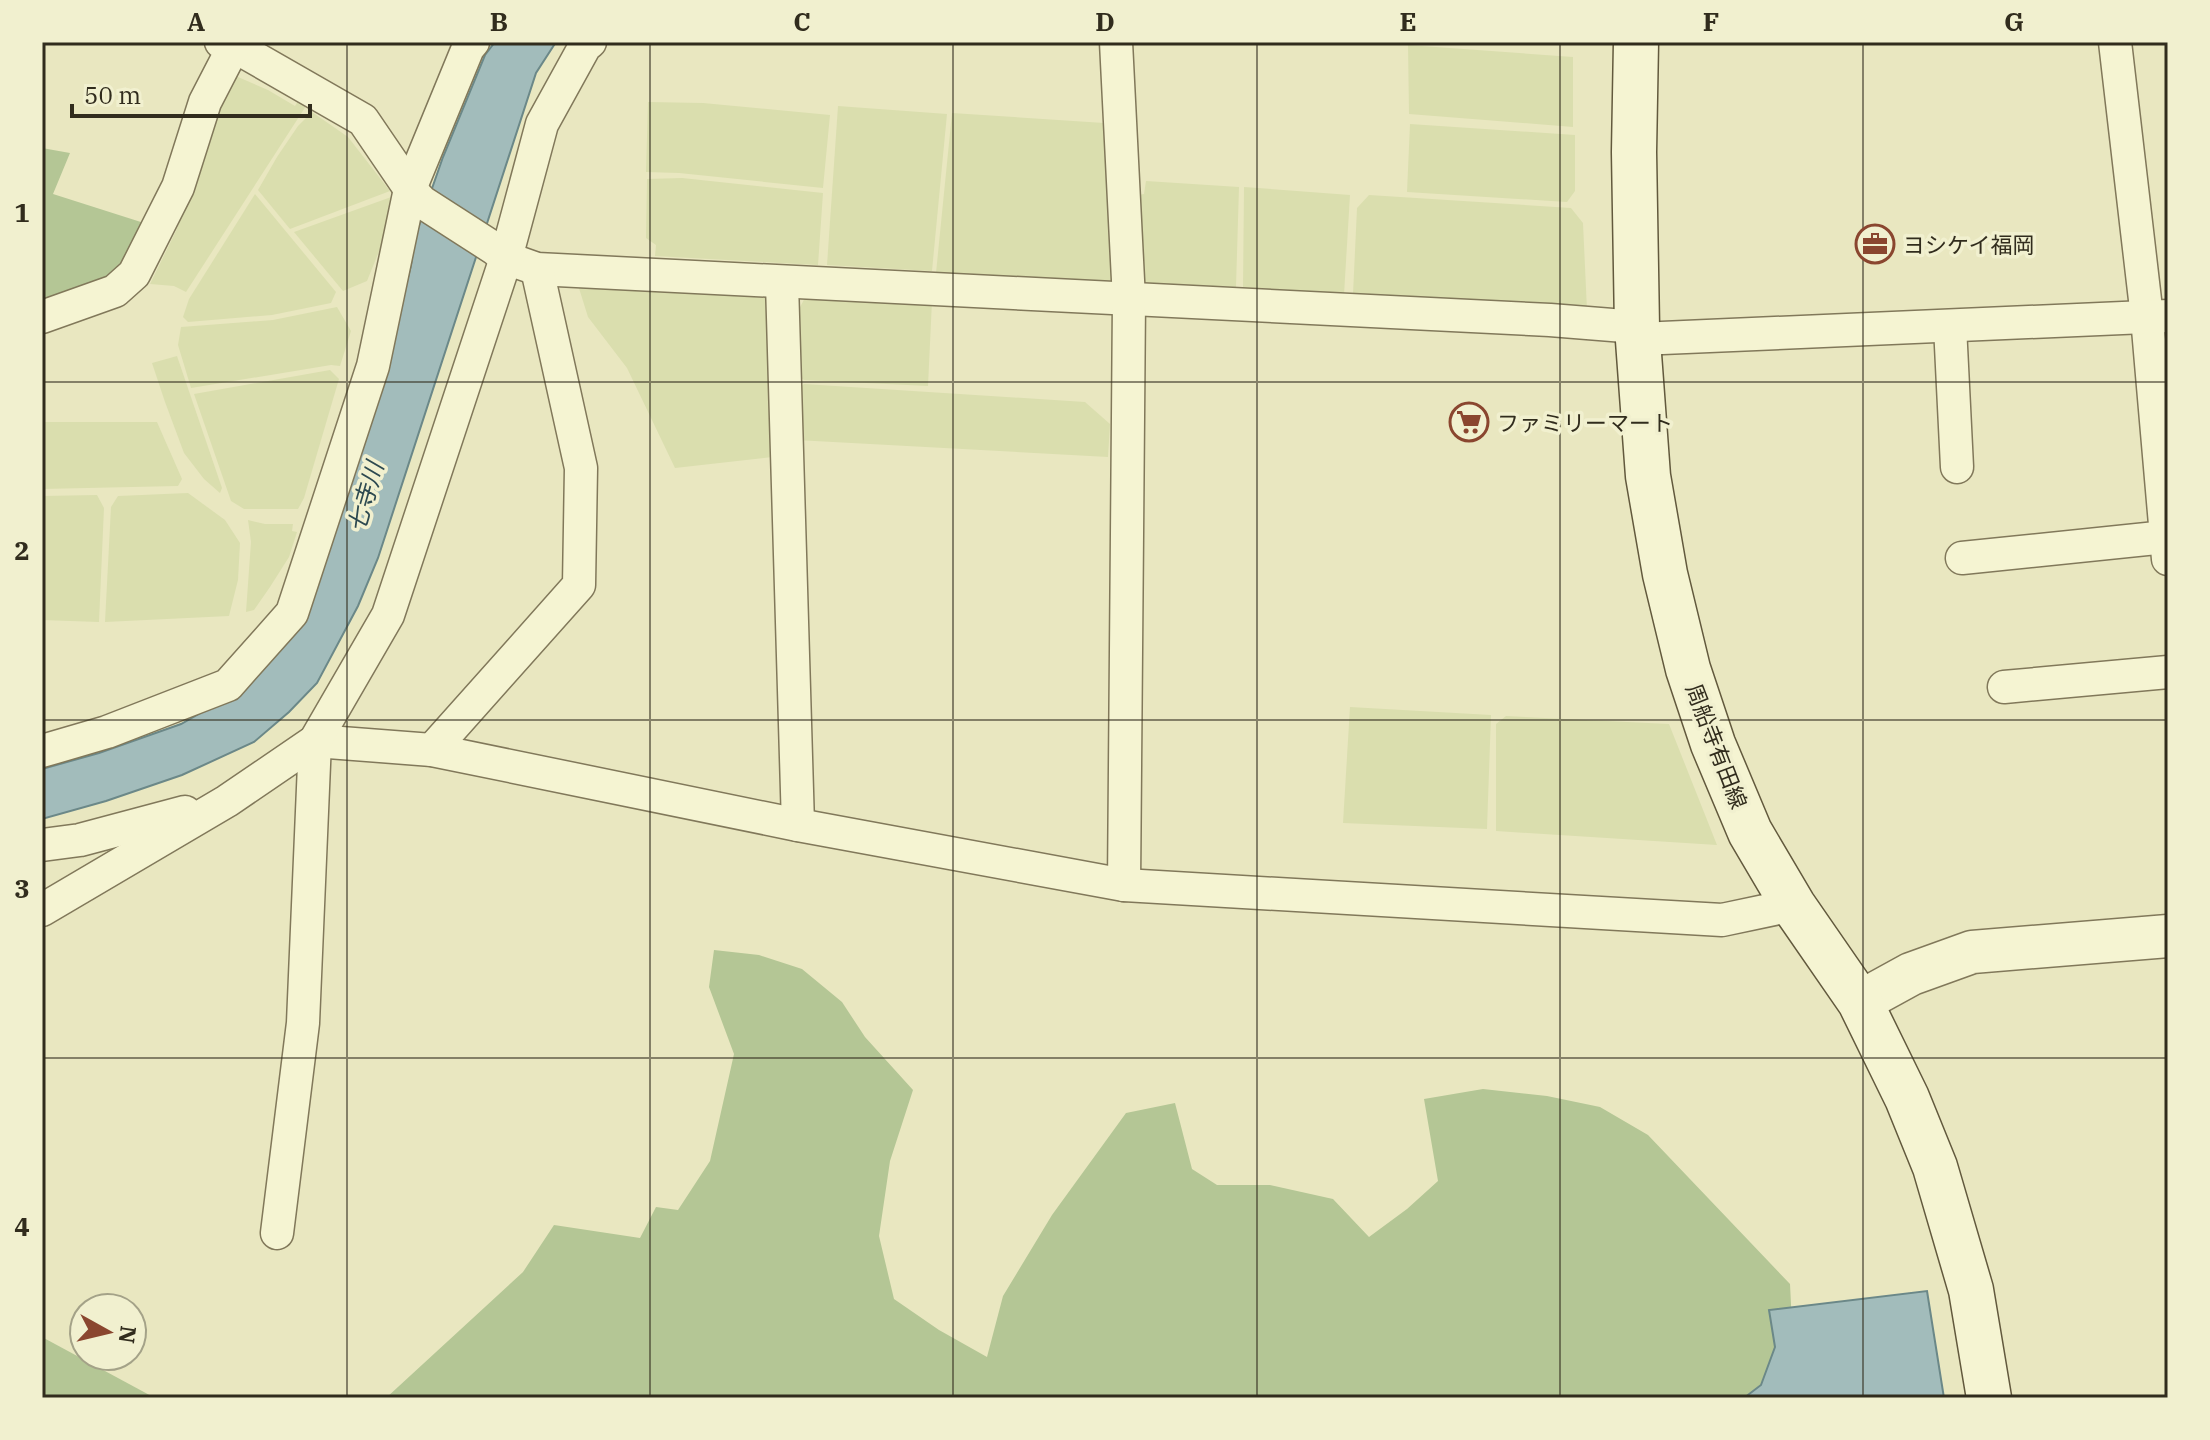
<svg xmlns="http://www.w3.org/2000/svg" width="2210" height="1440" viewBox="0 0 2210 1440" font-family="'IBM Plex Serif','Noto Sans JP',serif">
  <rect width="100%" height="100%" fill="#e9e7c0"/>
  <!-- farmland -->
  <g fill="#dadeae">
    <path d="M1408,45L1573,57V127L1409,114Z"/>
    <path d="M231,74L268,90L295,106L298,101L306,106L186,292L174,286L150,284L176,231L214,127L222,87Z"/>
    <path d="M648,102L703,103L830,115L823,188L679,173L646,172Z"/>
    <path d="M838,106L947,114L932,271L827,265Z"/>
    <path d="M312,112L348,137L390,191L290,229L258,190L277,157L298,126Z"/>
    <path d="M952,113L1104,123L1111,148L1113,281L936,273Z"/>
    <path d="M1410,124L1575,135V191L1567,202L1407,192Z"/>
    <path d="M682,178L823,193L818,265L655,256L656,245L646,238L647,179Z"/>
    <path d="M1146,181L1239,187L1236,287L1143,283L1137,195L1144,194Z"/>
    <path d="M1244,187L1350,195L1344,295L1243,288Z"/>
    <path d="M255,194L336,292L331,303L272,315L188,322L183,317L189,299Z"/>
    <path d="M1369,195L1571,208L1583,223L1587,310L1353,294L1357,208Z"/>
    <path d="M394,196L399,202L367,281L343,291L294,232Z"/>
    <path d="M578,285L770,291L772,457L675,468L627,368L588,317Z"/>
    <path d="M807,294L932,301L928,386L804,380L791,371V324Z"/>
    <path d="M337,307L351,331L340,366L331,365L191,388L178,345L181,327L273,320Z"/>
    <path d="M177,356L222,488L220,493L204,479L184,453L165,402L152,363Z"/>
    <path d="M330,370L339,379L304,498L298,509H244L231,501L194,394Z"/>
    <path d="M804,384L1085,402L1110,424L1108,457L796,440L793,394Z"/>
    <path d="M42,422H157L182,479L178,486L42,489Z"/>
    <path d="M188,493L225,520L240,543L238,580L229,616L105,622L111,507L118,496Z"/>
    <path d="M97,495L104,508L99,622L42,620V496Z"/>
    <path d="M248,520L265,524H293L292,531L297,532L289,557L270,587L254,610L246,612L251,542Z"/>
    <path d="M1350,707L1491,715L1487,829L1343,823Z"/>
    <path d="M1506,716L1669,724L1717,845L1496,831V724Z"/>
  </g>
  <!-- green -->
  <g fill="#b4c695">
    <path d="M42,148L70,153L53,194L144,223L129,265L107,284L42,304Z"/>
    <path d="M714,950L759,955L802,969L842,1002L865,1037L913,1090L890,1161L879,1236L894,1299L939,1330L987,1357L1003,1296L1052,1215L1126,1113L1175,1103L1192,1169L1217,1185H1270L1333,1199L1369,1237L1407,1209L1438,1181L1424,1099L1483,1089L1547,1096L1600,1107L1648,1135L1790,1284L1793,1346L1772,1398H386L523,1272L554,1225L640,1238L656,1207L678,1210L710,1161L734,1054L709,987Z"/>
    <path d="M42,1337L155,1398H42Z"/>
  </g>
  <!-- water -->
  <g fill="#a2bcbb" stroke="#6b8888" stroke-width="2">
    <path d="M495,42H556L536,73L378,558L358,606L317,683L289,712L254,742L182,775L106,801L42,819V769L99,753L181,724L223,700L269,662L387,361L411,265L415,237L443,157L485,55Z"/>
    <path d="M1927,1291L1944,1398H1744L1761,1385L1775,1347L1769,1310Z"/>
  </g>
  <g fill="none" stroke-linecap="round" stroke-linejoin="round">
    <defs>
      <g id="minor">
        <path d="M221,42L234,46L363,120L410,189L422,202L495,249L506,258L537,269L1550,320L1637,327"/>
        <path d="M1116,42L1129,300L1124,885"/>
        <path d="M2115,42L2147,317L2168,559"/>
        <path d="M782,283L798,825"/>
        <path d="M42,317L115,291L134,274L178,187L205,102L236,42"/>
        <path d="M1950,326L1957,467"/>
        <path d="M1639,339L2168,316"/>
        <path d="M1962,558L2166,537"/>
        <path d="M2004,687L2168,672"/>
        <path d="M315,741L432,750L798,825L1124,885L1722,920L1793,905"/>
        <path d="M432,750L579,585L581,468L537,269"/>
        <path d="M42,751L107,732L228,685L292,613L373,366L410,189L468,48L473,42"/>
        <path d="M42,845L80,840L185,812"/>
        <path d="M42,910L227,801L315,741L388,615L506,258L542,124L585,46L590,42"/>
        <path d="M277,1233L303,1023L315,741"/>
      </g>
      <path id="tertiary" d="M1860,1002L1911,974L1972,952L2168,936"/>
      <path id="secondary" d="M1636,42L1634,152L1637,327L1648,476L1665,574L1688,669L1713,744L1750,832L1793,905L1860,1002L1907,1098L1935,1167L1971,1290L1989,1398"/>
    </defs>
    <!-- minor casing -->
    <use href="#minor" stroke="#81785a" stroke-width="35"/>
    <!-- tertiary casing -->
    <use href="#tertiary" stroke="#81785a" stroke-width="45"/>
    <!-- secondary casing -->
    <use href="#secondary" stroke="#62593d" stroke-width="47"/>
    <!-- minor -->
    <use href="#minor" stroke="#f5f4d2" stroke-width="32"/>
    <!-- tertiary -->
    <use href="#tertiary" stroke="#f5f4d2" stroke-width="42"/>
    <!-- secondary -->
    <use href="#secondary" stroke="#f5f4d2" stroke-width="44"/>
  </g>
  <!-- grid -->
  <path fill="none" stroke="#312c1d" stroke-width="2" stroke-opacity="0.55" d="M347,42V1398M650,42V1398M953,42V1398M1257,42V1398M1560,42V1398M1863,42V1398M42,382H2168M42,720H2168M42,1058H2168"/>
  <!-- icons -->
  <defs>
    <symbol id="office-ring" viewBox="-11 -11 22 22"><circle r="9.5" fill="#f1f0cf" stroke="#8a462f" stroke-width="1.5"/><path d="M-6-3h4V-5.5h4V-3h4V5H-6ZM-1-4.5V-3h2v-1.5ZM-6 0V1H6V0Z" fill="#8a462f"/></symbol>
    <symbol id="supermarket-ring" viewBox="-11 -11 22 22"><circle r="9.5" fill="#f1f0cf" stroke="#8a462f" stroke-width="1.5"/><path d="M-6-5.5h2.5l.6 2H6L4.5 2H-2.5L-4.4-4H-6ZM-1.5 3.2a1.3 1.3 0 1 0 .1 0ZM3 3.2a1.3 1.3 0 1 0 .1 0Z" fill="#8a462f"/></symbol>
  </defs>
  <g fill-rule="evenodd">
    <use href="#office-ring" x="1853" y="222" width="44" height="44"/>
    <use href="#supermarket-ring" x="1447" y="400" width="44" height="44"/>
  </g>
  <g text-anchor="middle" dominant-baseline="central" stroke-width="7" stroke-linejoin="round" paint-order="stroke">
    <!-- poi labels -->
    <g font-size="22" fill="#312c1d" stroke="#f1f0cf" text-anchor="start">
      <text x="1903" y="244">ヨシケイ福岡</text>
      <text x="1497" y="422">ファミリーマート</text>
    </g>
    <!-- street labels -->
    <g font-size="22" fill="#312c1d" stroke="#f1f0cf">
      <text transform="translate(1717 746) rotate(69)">周船寺有田線</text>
    </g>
    <!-- water labels -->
    <g font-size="24" font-style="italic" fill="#2d4950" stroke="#f1f0cf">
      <text transform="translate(365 497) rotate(-74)">七寺川</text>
    </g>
  </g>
  <!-- border -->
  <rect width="2210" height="1440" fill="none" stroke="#f1f0cf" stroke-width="88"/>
  <!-- north arrow -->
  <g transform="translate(108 1332) rotate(98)"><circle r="38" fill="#f1f0cf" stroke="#a4a288" stroke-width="2"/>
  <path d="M0-6L14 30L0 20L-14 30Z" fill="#8a462f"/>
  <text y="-12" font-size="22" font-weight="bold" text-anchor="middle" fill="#312c1d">N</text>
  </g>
  <!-- scale -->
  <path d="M72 104v12h238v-12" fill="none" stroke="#312c1d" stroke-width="4"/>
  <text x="84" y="104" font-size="24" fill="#312c1d" stroke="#f1f0cf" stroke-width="6" paint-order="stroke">50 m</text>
  <rect x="44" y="44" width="2122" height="1352" fill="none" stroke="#312c1d" stroke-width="3"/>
  <g font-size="26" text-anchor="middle" font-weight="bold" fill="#312c1d">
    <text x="196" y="31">A</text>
    <text x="499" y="31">B</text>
    <text x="802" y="31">C</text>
    <text x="1105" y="31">D</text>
    <text x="1408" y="31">E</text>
    <text x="1711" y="31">F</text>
    <text x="2014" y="31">G</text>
    <text x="22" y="222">1</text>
    <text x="22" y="560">2</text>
    <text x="22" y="898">3</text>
    <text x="22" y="1236">4</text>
  </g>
</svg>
